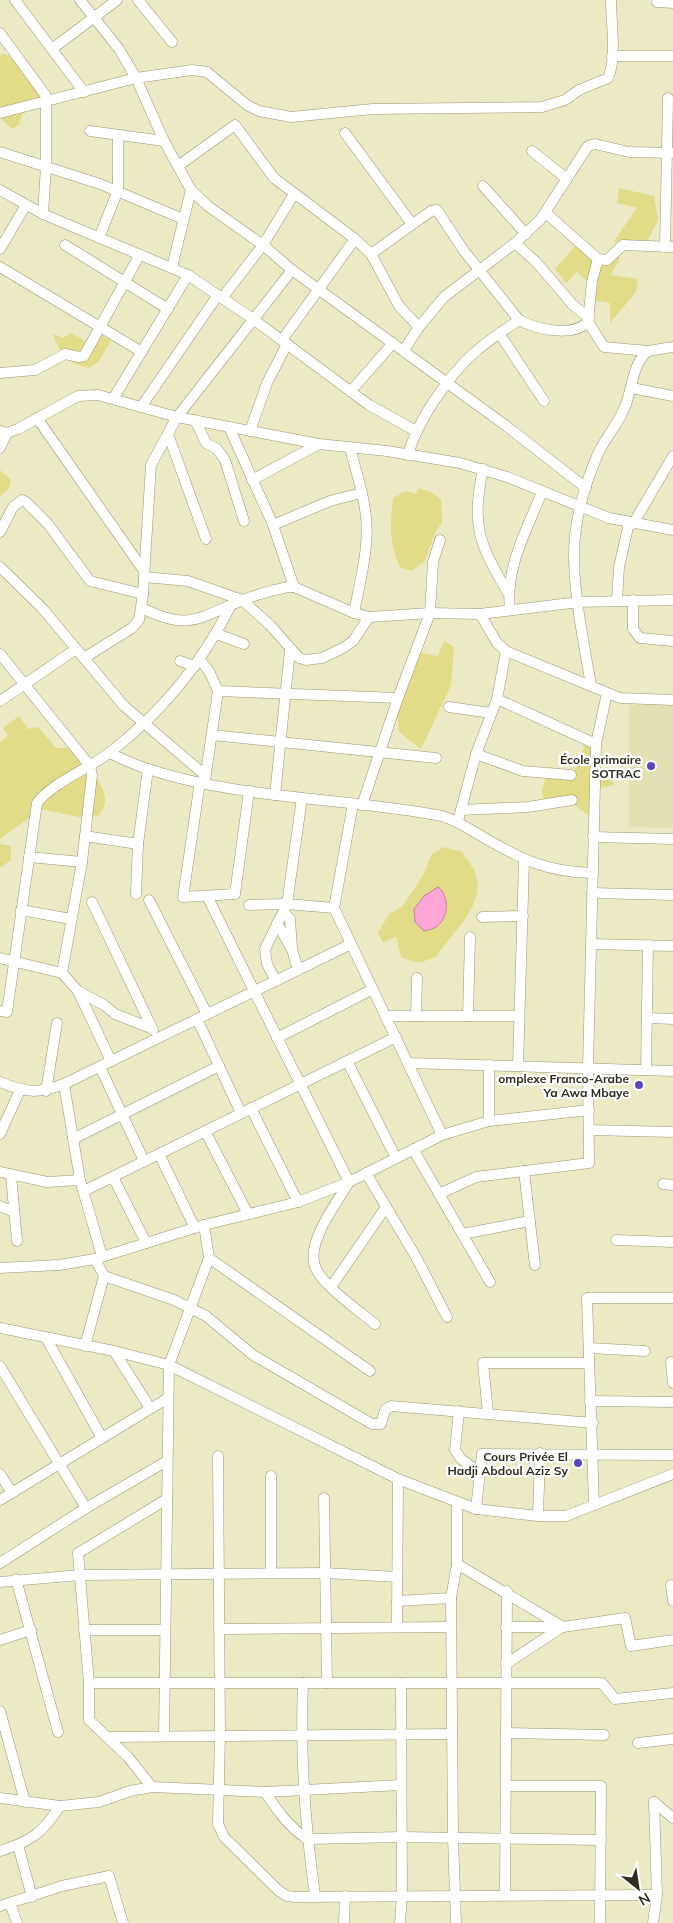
<svg xmlns="http://www.w3.org/2000/svg" width="673" height="1923" viewBox="0 0 673 1923" font-family="Mulish,sans-serif">
  <rect width="100%" height="100%" fill="#eceac4"/>
  <!-- built -->
  <path fill="#e3e1b3" d="M673,704V828L629,827V705Z"/>
  <!-- green -->
  <g fill="#e2dc89">
    <path d="M3,53L32,68L48,97L60,101L23,113L19,125L12,129L0,117V56Z"/>
    <path d="M619,188L654,196L658,220L644,248L620,247L614,241L637,208L617,203Z"/>
    <path d="M576,245L606,260L615,254L620,258L611,275L638,279L636,292L610,323V303L593,300L587,281L577,272L566,283L555,269Z"/>
    <path d="M94,330L111,341L98,362L89,368C68,364 60,353 53,334L63,338L71,333L85,341Z"/>
    <path d="M0,470L11,480L9,489L0,496Z"/>
    <path d="M419,488L430,492L441,499L442,522L435,533L425,561L411,571L400,567C389,543 390,524 393,498L406,491L416,494Z"/>
    <path d="M444,641L454,647L451,685L421,749L399,732L395,693L413,652L438,656Z"/>
    <path d="M19,716L28,729L38,727L56,748H68C81,759 111,787 104,806C103,809 100,813 98,816L78,817L41,809L0,839V742L8,736L3,728Z"/>
    <path d="M585,745L597,751L596,776L612,777L614,785L599,788L595,813L588,815L573,804L545,807L542,791L549,767L574,771Z"/>
    <path d="M0,844L11,846V860L0,868Z"/>
    <path d="M444,847L462,852C466,859 472,865 475,872C488,904 451,933 436,957L419,963L401,957L396,936L383,943L378,933L389,914L402,907L422,877L432,854Z"/>
  </g>
  <!-- water -->
  <path fill="#fea6d8" stroke="#c082a0" d="M438,887C450,896 449,918 436,927C433,929 428,930 424,931L415,922L414,909L424,896Z"/>
  <g fill="none" stroke-linecap="round" stroke-linejoin="round">
    <defs>
      <g id="street">
        <path d="M15,0L84,92"/>
        <path d="M80,0L119,49L136,78L164,141L191,190L208,206L263,245L292,270L505,425L586,488"/>
        <path d="M138,0L172,42"/>
        <path d="M657,2L673,3"/>
        <path d="M0,33L46,96V166L43,214"/>
        <path d="M52,49L117,0"/>
        <path d="M612,56H673"/>
        <path d="M0,113L136,78L192,70L207,72L247,105L259,111L291,117L373,109L542,107L565,100L579,90L608,78C617,59 611,22 611,0"/>
        <path d="M90,131L164,141"/>
        <path d="M345,133L412,224"/>
        <path d="M532,151L567,179"/>
        <path d="M0,152L100,184L183,219"/>
        <path d="M178,166L235,125L274,178L355,239L371,254L399,306L419,327"/>
        <path d="M483,186L526,234"/>
        <path d="M0,190L43,214L188,275L253,319L369,405L416,431"/>
        <path d="M546,213L598,259L607,260L623,245L673,247"/>
        <path d="M99,238L118,190V136"/>
        <path d="M515,243L537,263L573,305L589,318"/>
        <path d="M65,245L168,309"/>
        <path d="M665,247L668,98"/>
        <path d="M0,249L26,205"/>
        <path d="M371,254L431,211L437,210L464,251L519,320C536,329 572,338 588,322L592,281L598,259"/>
        <path d="M0,267L142,352"/>
        <path d="M172,267L191,190"/>
        <path d="M222,298L263,245L294,194"/>
        <path d="M588,322L604,347L648,351L673,347"/>
        <path d="M499,333L544,401"/>
        <path d="M282,340L355,239"/>
        <path d="M404,350L419,327L444,297L515,243L540,220L588,146L595,144L629,152L673,153"/>
        <path d="M0,373L35,370L65,354L79,357L84,356L139,256"/>
        <path d="M632,388L673,396"/>
        <path d="M351,391L393,343"/>
        <path d="M113,399L188,275"/>
        <path d="M141,407L218,295"/>
        <path d="M37,418L144,571"/>
        <path d="M195,420L206,443L217,449L225,460L244,521"/>
        <path d="M229,427L273,525L294,587"/>
        <path d="M0,431L7,433L18,429L78,396L98,395L177,417L319,444L387,451L460,463L507,477L609,518L673,530"/>
        <path d="M250,431L267,383L287,344"/>
        <path d="M168,434L206,539"/>
        <path d="M0,448L7,433"/>
        <path d="M350,448C355,468 362,488 365,509C371,543 360,580 354,613"/>
        <path d="M408,455C417,421 449,375 475,352C489,340 504,330 519,320"/>
        <path d="M483,469C471,527 479,543 508,593"/>
        <path d="M252,480L319,444"/>
        <path d="M633,524L673,456"/>
        <path d="M273,525L330,501L361,493"/>
        <path d="M0,532L13,507L22,500L26,502L48,524L90,581L143,594"/>
        <path d="M0,567L42,608L124,706L206,776"/>
        <path d="M144,577L188,581L242,600L270,625L299,658L306,660L322,658L343,648L353,641L369,617"/>
        <path d="M617,600L619,567L629,523"/>
        <path d="M633,600V629L640,638L673,641"/>
        <path d="M142,608C190,632 199,617 243,600C258,594 273,590 288,587H294L354,613L369,617L430,613L480,614L579,602L673,600"/>
        <path d="M510,609C505,568 527,529 542,492"/>
        <path d="M480,614L497,643L506,651L620,698L673,700"/>
        <path d="M217,634L244,644"/>
        <path d="M0,654L90,766L92,775L82,862L62,973"/>
        <path d="M84,658L132,628L139,620L143,594L151,465L177,417L292,270"/>
        <path d="M200,660L209,671L218,691L205,780"/>
        <path d="M180,661L195,666"/>
        <path d="M591,685C584,645 575,600 574,560C573,525 584,487 597,456C604,439 617,426 624,409C633,390 631,365 648,351"/>
        <path d="M218,691L398,698"/>
        <path d="M497,699L596,744"/>
        <path d="M0,701L76,649"/>
        <path d="M449,707L491,713"/>
        <path d="M212,735L436,758"/>
        <path d="M109,753C121,758 134,765 148,769C242,800 344,797 442,816C458,821 469,829 483,837C522,860 547,872 593,873"/>
        <path d="M476,754L523,771L571,775"/>
        <path d="M200,782L183,897L235,894L249,791"/>
        <path d="M275,795L290,650"/>
        <path d="M353,804L334,908L442,1135"/>
        <path d="M362,805L398,698L430,613L433,562L440,540"/>
        <path d="M461,810L528,807L572,800"/>
        <path d="M458,821L476,754L497,699L506,651"/>
        <path d="M85,836L138,844"/>
        <path d="M593,837L673,839"/>
        <path d="M29,857L82,862"/>
        <path d="M592,893L673,895"/>
        <path d="M136,894L138,844L148,769"/>
        <path d="M207,896L349,1182"/>
        <path d="M149,900L207,1014"/>
        <path d="M92,902L153,1030"/>
        <path d="M249,905L287,904L334,908"/>
        <path d="M21,910L71,919"/>
        <path d="M284,912L290,919L292,949L298,970"/>
        <path d="M482,917L523,916"/>
        <path d="M277,923L291,948"/>
        <path d="M591,944L673,946"/>
        <path d="M0,958L62,973L78,991L104,1005L115,1014L151,1028"/>
        <path d="M276,981L267,964L265,949L287,904L302,798"/>
        <path d="M78,991L111,1061"/>
        <path d="M0,1011L7,1012L37,803C52,783 88,769 109,753C160,714 201,665 230,607"/>
        <path d="M386,1016H519"/>
        <path d="M416,1016L417,978"/>
        <path d="M468,1016L470,937"/>
        <path d="M647,1018L673,1019"/>
        <path d="M197,1019L241,1113"/>
        <path d="M277,1038L373,989"/>
        <path d="M347,1061L396,1158"/>
        <path d="M408,1063L673,1071"/>
        <path d="M518,1066L524,860"/>
        <path d="M100,1067L144,1161"/>
        <path d="M646,1070L648,945"/>
        <path d="M0,1082C27,1093 37,1094 64,1084L351,944"/>
        <path d="M64,1084L80,1180L102,1256"/>
        <path d="M46,1091L57,1023"/>
        <path d="M251,1108L298,1202"/>
        <path d="M489,1121V1065"/>
        <path d="M589,1130L673,1132"/>
        <path d="M205,1131L248,1214"/>
        <path d="M0,1134L20,1090"/>
        <path d="M73,1139L219,1066"/>
        <path d="M413,1149L490,1282"/>
        <path d="M159,1154L195,1228"/>
        <path d="M524,1171L535,1265"/>
        <path d="M0,1172L47,1182L80,1180"/>
        <path d="M366,1173L416,1257L447,1317"/>
        <path d="M11,1175L17,1241"/>
        <path d="M113,1177L146,1243"/>
        <path d="M349,1182C337,1203 304,1244 316,1269C324,1286 359,1311 375,1324"/>
        <path d="M663,1184L673,1185"/>
        <path d="M84,1191L396,1037"/>
        <path d="M439,1194L476,1177L589,1163L588,1068L596,744L607,693"/>
        <path d="M0,1206L14,1212"/>
        <path d="M462,1234L530,1221"/>
        <path d="M616,1240L673,1242"/>
        <path d="M209,1258L370,1371"/>
        <path d="M95,1259L104,1276L174,1300L206,1316L253,1355L372,1424H381L385,1410L391,1406L593,1423"/>
        <path d="M0,1268L59,1265L95,1259L204,1225L298,1202L349,1182L442,1135L489,1121L589,1110"/>
        <path d="M331,1287L386,1207"/>
        <path d="M0,1328L114,1351L169,1365L398,1479L476,1509L538,1516H566L673,1474"/>
        <path d="M46,1338L102,1438"/>
        <path d="M85,1346L104,1276"/>
        <path d="M589,1348L645,1351"/>
        <path d="M114,1351L150,1408"/>
        <path d="M671,1362L673,1383"/>
        <path d="M0,1366L86,1508"/>
        <path d="M590,1401L673,1402"/>
        <path d="M459,1411L455,1450L461,1459L480,1473"/>
        <path d="M488,1413L483,1363H589"/>
        <path d="M218,1456L220,1735L218,1824L224,1837L279,1891L287,1896L295,1897L657,1895"/>
        <path d="M0,1474L12,1493"/>
        <path d="M271,1476V1573"/>
        <path d="M324,1498L327,1683"/>
        <path d="M0,1500L168,1398"/>
        <path d="M594,1505L587,1298H673"/>
        <path d="M476,1509L482,1454L673,1455"/>
        <path d="M538,1516L540,1453"/>
        <path d="M0,1563L86,1508L167,1461"/>
        <path d="M457,1564L563,1627"/>
        <path d="M16,1579L58,1732"/>
        <path d="M0,1582L80,1575L325,1573L397,1577"/>
        <path d="M671,1585L673,1601"/>
        <path d="M397,1601L451,1598"/>
        <path d="M397,1626L398,1479"/>
        <path d="M506,1627H563L625,1618L631,1646L673,1640"/>
        <path d="M219,1629L451,1627"/>
        <path d="M84,1630H165"/>
        <path d="M0,1640L31,1630"/>
        <path d="M506,1664L562,1627"/>
        <path d="M89,1683H602L615,1699L673,1693"/>
        <path d="M303,1683C300,1755 305,1825 315,1895"/>
        <path d="M0,1711L25,1802"/>
        <path d="M506,1733L604,1735"/>
        <path d="M164,1736L169,1365L209,1258L204,1225"/>
        <path d="M107,1737L452,1734"/>
        <path d="M638,1743L673,1739"/>
        <path d="M506,1786H601L600,1923"/>
        <path d="M152,1787L128,1757L89,1720V1683L78,1553L167,1499"/>
        <path d="M265,1792C277,1810 288,1826 307,1839L402,1837L601,1840"/>
        <path d="M0,1798L60,1806L99,1802L130,1791L152,1787L265,1792L401,1785"/>
        <path d="M654,1802L673,1818"/>
        <path d="M18,1845L32,1897"/>
        <path d="M0,1851C31,1841 42,1834 60,1806"/>
        <path d="M505,1895L507,1591"/>
        <path d="M10,1903L17,1923"/>
        <path d="M0,1906L62,1886L109,1876L123,1923"/>
        <path d="M344,1923L345,1896"/>
        <path d="M400,1923L402,1895L401,1683"/>
        <path d="M456,1923L453,1838L451,1598L457,1564V1503"/>
        <path d="M653,1923L657,1895L654,1802"/>
      </g>
    </defs>
    <!-- street casing -->
    <use href="#street" stroke="#9a9874" stroke-width="11"/>
    <!-- street -->
    <use href="#street" stroke="#fff" stroke-width="10"/>
  </g>
  <!-- markers -->
  <g fill="#5946be" stroke="#fff" stroke-width="2">
    <circle cx="651" cy="766" r="5"/>
    <circle cx="639" cy="1085" r="5"/>
    <circle cx="578" cy="1463" r="5"/>
  </g>
  <g text-anchor="middle" dominant-baseline="central" stroke-width="4.5" stroke-linejoin="round" paint-order="stroke">
    <!-- poi labels -->
    <g font-size="12" font-weight="bold" fill="#2e2d1e" stroke="#fff" text-anchor="end">
      <text x="641" y="759">École primaire<tspan x="641" dy="14">SOTRAC</tspan></text>
      <text x="629" y="1078">omplexe Franco-Arabe<tspan x="629" dy="14">Ya Awa Mbaye</tspan></text>
      <text x="568" y="1456">Cours Privée El<tspan x="568" dy="14">Hadji Abdoul Aziz Sy</tspan></text>
    </g>
  </g>
  <!-- north arrow -->
  <g transform="translate(638 1888) rotate(150)" stroke="#ffffff" stroke-width="4" paint-order="stroke">
  <path d="M0-4L9 19L0 12L-9 19Z" fill="#2e2d1e"/>
  <text y="-8" font-size="14" font-weight="bold" text-anchor="middle" fill="#2e2d1e">N</text>
  </g>
</svg>
